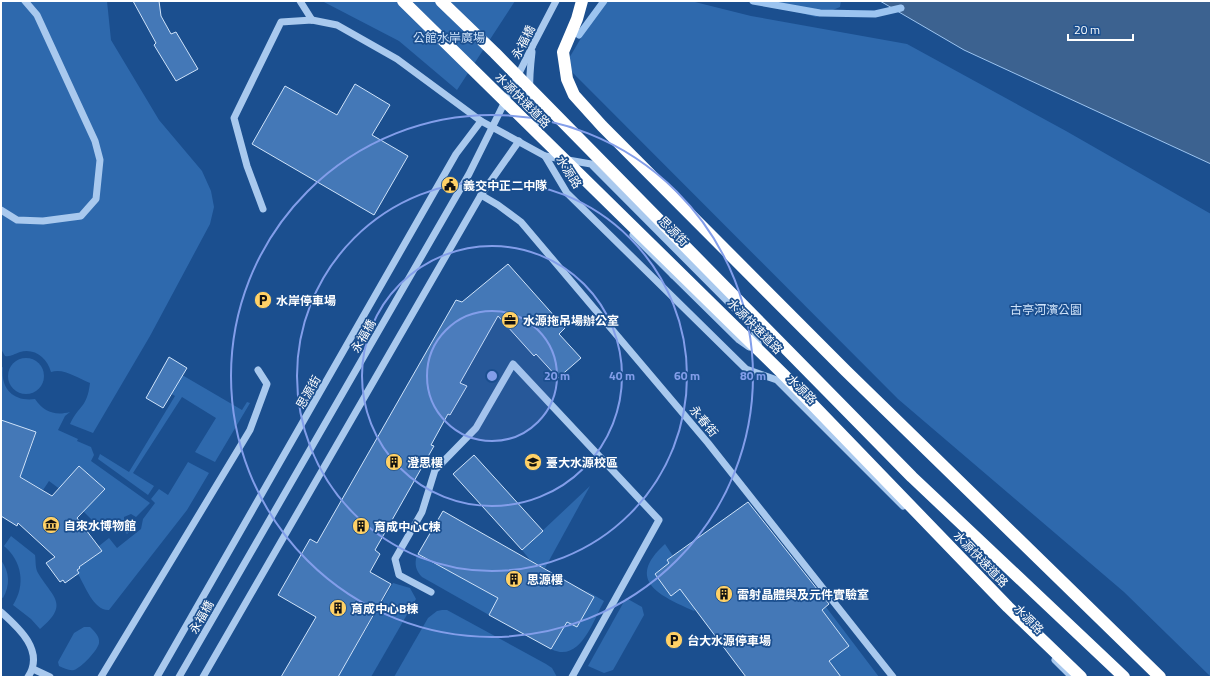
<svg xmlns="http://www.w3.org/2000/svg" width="1212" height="678" viewBox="0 0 1212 678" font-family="'Titillium Web','Noto Sans TC',sans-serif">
  <rect width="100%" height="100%" fill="#1b4f8f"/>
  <!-- green -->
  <g fill="#2e69ad" fill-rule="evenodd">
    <path d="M1,1H107L111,40L159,120L202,171L211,191L214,207L210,224L150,336L93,433L70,424C79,405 87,408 90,383C77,378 64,368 51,372C47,358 35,348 20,352C14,354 11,357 5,356L1,349Z"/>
    <path d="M322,1H515L457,90L399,41Z"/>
    <path d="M603,1H691L751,16L907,44L1066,131L1211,214V677L1124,592L898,399L565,65Z"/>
    <path d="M756,1H841L840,7L816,17Z"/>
    <circle cx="26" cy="376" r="18"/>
    <path d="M165,365L242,410L247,402L250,403L215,462L195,452L216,418L182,397L133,473L154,486L148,495L98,459L100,454L129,472L175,396L154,383Z"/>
    <path d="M3,367C0,389 14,402 35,399C44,412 55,416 70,412L65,416L58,430L78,439L77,441L91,447L94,455L91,461L150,503L136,517L131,514L124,517V523L126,526L133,527L137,521V525L127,534L117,523H114L103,531L65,493L49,481L43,490L17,475L1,450L27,460L36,433L1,420V368ZM79,466L104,489L70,476Z"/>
    <path d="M188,462L209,473L187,510L109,610C94,611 85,586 78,574L79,567L102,551L99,546L109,538L117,548L141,529L143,519L155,503L151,499L159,489L168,495Z"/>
    <path d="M590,486L545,568L530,560L522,550Z"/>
    <path d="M442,510L418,554L498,598L489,615L422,577C416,571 414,564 417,555Z"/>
    <path d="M11,536L35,555C36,561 35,568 38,573C53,598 70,604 40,629L31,619L13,605C26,585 22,561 4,546Z"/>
    <path d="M665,544L673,556L695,610L694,611C661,596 624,581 665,544Z"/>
    <path d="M1,560C10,573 10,585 3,598L1,597Z"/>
    <path d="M393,583L410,588L416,599L371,677H338Z"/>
    <path d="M585,590L604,601C593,621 580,664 551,649L567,622L577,627L594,597Z"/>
    <path d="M626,598L642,607L644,615L613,670L604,673L588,666Z"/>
    <path d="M826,607L879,677H841L829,661L849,646L822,610Z"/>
    <path d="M442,610H447L546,664L552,668L557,677H394L428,618L437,611Z"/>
    <path d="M84,627H90C94,631 100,636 99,643C98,650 81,668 74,670C69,671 64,668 59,666L58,662L74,633Z"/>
  </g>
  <!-- water -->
  <path fill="#3c6290" stroke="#9cc4f0" d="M880,1H1211V164L964,50Z"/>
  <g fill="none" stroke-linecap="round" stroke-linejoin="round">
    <!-- stream -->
    <g stroke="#9cc4f0" stroke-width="7">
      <path d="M753,1L820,13L875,14L901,8"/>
      <path d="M579,35L604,1"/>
    </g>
  </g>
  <!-- building -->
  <g fill="#4478b7" stroke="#cfe3fa">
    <path d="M133,1H159L161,16L171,34L176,32L198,69L176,81L154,45L156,43Z"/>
    <path d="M355,84L390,105L372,135L408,156L374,215L252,144L285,86L337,115Z"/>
    <path d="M508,264L565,328L559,334L581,358L558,378L536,354L534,356L498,316L460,383L467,386L450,415L448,414L431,445L434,446L375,550L380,554L370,572L391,584L338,677H281L316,617L278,595L310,539L317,543L456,300L462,302Z"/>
    <path d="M169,357L187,368L163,408L146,398Z"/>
    <path d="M1,420L36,432L20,477L52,496L79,466L105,489L77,518L102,551L79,567L80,568L77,570L79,573L65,583L63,580L60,582L46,563L55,557L18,523L17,526L1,516Z"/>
    <path d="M474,455L543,531L522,550L453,474Z"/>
    <path d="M748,502L829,604L822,610L849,646L829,661L841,677H746L680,589L671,596L655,574L669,563L667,560Z"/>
    <path d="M443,511L594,597L577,627L567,622L551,649L489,615L498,598L418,554Z"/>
  </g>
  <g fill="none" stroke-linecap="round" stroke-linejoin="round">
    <!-- minor -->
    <g stroke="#a9c9ee" stroke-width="7">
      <path d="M300,1L312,20"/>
      <path d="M532,47L556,1"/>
      <path d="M545,156L591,164L753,327L760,350"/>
      <path d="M481,195L498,205L521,222L708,443L893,677"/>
      <path d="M263,209L247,166L234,118L281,22L312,20L337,25L397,59L481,121L545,156L567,193L746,369L777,380L903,506"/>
      <path d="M1,210L17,220L43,221L81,216L96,199L100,160L95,141L37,15L25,1"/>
      <path d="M673,275L739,340L749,347"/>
      <path d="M431,592L399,575L395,559L422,512L435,470L476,428L513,364L659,520L572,677"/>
      <path d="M1,612C19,628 45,651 28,677"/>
      <path d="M1055,660L1072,677"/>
      <path d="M33,669L50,677"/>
      <path d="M101,677L250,430L267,384L258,370"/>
      <path d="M157,677L456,154L481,121"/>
      <path d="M203,677L481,195L519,141"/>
    </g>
    <!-- highway -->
    <path stroke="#fff" stroke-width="12" d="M582,1L577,19L563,52L567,79L574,95L602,126L846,371L1160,677"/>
    <!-- minor-bridge -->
    <g stroke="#a9c9ee" stroke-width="7">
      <path d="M532,52C529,78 527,105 538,130"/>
      <path d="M633,235L673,275"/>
      <path d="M179,677L469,174L532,47"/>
    </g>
    <!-- highway-bridge -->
    <g stroke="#fff" stroke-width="12">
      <path d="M403,1L787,378L1008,607L1081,677"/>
      <path d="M441,1L495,53L912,477L1124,677"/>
    </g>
  </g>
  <!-- distance rings -->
  <circle cx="492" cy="376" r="65" fill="#839eea" fill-opacity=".12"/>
  <g fill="none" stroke="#839eea" stroke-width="2">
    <circle cx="492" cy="376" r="65"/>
    <circle cx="492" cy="376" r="130"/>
    <circle cx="492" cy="376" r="195"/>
    <circle cx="492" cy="376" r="261"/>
  </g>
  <!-- icons -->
  <defs>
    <symbol id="civic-disc" viewBox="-11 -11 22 22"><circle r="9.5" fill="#ffd166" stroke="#1b4f8f"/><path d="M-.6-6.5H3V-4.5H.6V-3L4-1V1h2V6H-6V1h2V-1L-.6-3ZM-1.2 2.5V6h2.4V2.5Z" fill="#111"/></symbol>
    <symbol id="parking-disc" viewBox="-11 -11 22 22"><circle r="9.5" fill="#ffd166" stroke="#1b4f8f"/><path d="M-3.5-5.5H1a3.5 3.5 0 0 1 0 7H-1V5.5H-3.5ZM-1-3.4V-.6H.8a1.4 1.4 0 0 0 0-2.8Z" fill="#111"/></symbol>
    <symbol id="office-disc" viewBox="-11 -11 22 22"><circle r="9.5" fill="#ffd166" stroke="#1b4f8f"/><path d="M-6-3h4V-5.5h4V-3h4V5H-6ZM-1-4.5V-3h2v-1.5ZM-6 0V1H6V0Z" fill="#111"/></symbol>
    <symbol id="building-disc" viewBox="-11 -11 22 22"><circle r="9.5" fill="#ffd166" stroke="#1b4f8f"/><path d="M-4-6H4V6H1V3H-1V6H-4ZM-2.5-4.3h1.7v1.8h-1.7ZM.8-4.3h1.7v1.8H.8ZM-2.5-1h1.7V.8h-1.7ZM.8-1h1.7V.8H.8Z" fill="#111"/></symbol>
    <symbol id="university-disc" viewBox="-11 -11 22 22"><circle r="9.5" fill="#ffd166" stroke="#1b4f8f"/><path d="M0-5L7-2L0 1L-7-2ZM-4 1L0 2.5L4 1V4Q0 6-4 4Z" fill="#111"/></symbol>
    <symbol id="museum-disc" viewBox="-11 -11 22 22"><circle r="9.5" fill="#ffd166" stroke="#1b4f8f"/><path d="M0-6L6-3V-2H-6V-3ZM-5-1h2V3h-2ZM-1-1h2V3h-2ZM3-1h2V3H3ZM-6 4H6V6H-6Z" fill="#111"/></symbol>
  </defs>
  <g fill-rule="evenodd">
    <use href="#civic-disc" x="440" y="175" width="20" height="20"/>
    <use href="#parking-disc" x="253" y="290" width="20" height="20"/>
    <use href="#office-disc" x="500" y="310" width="20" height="20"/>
    <use href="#building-disc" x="384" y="452" width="20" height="20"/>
    <use href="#university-disc" x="523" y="452" width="20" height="20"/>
    <use href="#museum-disc" x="41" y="515" width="20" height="20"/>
    <use href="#building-disc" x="351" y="516" width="20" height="20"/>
    <use href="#building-disc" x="504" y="569" width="20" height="20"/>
    <use href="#building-disc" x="714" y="584" width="20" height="20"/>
    <use href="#building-disc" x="328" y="598" width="20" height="20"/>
    <use href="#parking-disc" x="664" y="630" width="20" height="20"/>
  </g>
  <g text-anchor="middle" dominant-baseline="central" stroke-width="3.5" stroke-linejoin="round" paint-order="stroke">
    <!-- park labels -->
    <g font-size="12" fill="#cfe3fa" stroke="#1b4f8f">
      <text x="449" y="37">公館水岸廣場</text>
      <text x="1046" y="309">古亭河濱公園</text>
    </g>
    <!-- street labels -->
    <g font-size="12" fill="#fff" stroke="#1b4f8f">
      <text transform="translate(523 42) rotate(-63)">永福橋</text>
      <text transform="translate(523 100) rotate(45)">水源快速道路</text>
      <text transform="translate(569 172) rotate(57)">水源路</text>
      <text transform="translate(674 231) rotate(45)">思源街</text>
      <text transform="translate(755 326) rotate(45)">水源快速道路</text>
      <text transform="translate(363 336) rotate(-60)">永福橋</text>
      <text transform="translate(802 389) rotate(45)">水源路</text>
      <text transform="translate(308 392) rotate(-60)">思源街</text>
      <text transform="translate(704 421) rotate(50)">永春街</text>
      <text transform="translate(981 559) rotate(46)">水源快速道路</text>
      <text transform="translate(201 617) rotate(-60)">永福橋</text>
      <text transform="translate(1029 619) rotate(45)">水源路</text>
    </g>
    <!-- poi labels -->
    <g font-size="12" font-weight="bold" fill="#fff" stroke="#1b4f8f" text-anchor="start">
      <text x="463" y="185">義交中正二中隊</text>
      <text x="276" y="300">水岸停車場</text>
      <text x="523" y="320">水源拖吊場辦公室</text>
      <text x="407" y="462">澄思樓</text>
      <text x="546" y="462">臺大水源校區</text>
      <text x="64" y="525">自來水博物館</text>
      <text x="374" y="526">育成中心C棟</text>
      <text x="527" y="579">思源樓</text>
      <text x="737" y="594">雷射晶體與及元件實驗室</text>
      <text x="351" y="608">育成中心B棟</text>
      <text x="687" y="640">台大水源停車場</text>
    </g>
  </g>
  <circle cx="492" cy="376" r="6" fill="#839eea" stroke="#1b4f8f" stroke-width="2"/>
  <g font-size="12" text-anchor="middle" font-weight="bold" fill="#839eea" stroke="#1b4f8f" stroke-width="3.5" stroke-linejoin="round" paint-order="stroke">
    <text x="557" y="380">20 m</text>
    <text x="622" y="380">40 m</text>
    <text x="687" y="380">60 m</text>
    <text x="753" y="380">80 m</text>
  </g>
  <!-- border -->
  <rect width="1212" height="678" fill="none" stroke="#ffffff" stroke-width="4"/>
  <!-- scale -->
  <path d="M1068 34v6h65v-6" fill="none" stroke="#ffffff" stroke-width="2"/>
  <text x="1074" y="34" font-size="12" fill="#ffffff" stroke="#1b4f8f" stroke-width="3" paint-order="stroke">20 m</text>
</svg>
